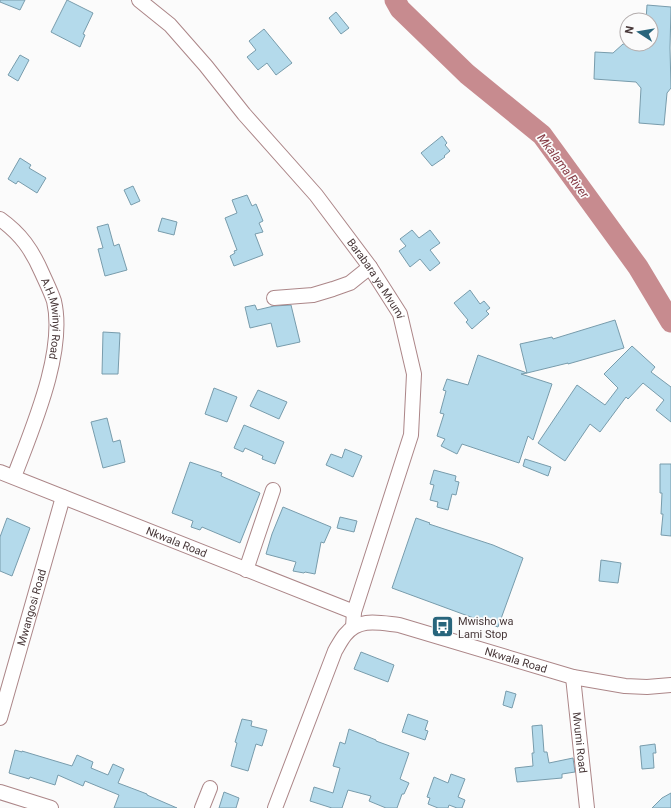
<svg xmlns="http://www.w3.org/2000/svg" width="671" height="808" viewBox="0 0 671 808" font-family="Roboto,sans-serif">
  <rect width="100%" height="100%" fill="#fbfbfb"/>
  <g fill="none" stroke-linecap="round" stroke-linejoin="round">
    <!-- river -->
    <path stroke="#c78b8f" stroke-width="21" d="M395,0L400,9L467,74L542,135L638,267L671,322"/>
  </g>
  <!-- building -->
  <g fill="#b4daeb" stroke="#789cac">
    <path d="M0,0H25L20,10L0,2Z"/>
    <path d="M67,0L93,13L83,34L85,35L80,47L51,32Z"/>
    <path d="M647,5L671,7L670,48L671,88L667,93L664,125L639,123L641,88L636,82L594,79L595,52L613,53L623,44H651V20H646Z"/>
    <path d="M336,12L349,28L341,34L329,18Z"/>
    <path d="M264,29L292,63L276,75L267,63L258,70L247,57L256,50L249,41Z"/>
    <path d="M20,55L29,60L18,81L8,75Z"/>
    <path d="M442,136L447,143L445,145L450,151L444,156L445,157L432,166L421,153Z"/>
    <path d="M20,158L31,165L29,168L46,178L37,193L18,181L16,184L8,179Z"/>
    <path d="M133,186L140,201L131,205L124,190Z"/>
    <path d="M247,195L252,206L256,204L263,221L259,223L263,232L255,234L263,255L234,266L230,256L235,253L234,251L237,250L225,218L237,213L232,200Z"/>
    <path d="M162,218L177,222L174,235L158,231Z"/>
    <path d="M108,224L114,246L119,244L127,270L105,276L98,249L103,248L97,227Z"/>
    <path d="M412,230L419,238L430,230L440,243L430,250L440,263L430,271L420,259L410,267L399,251L406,246L400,239Z"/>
    <path d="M470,290L480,304L484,301L490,308L486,311L489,314L472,329L466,322L468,320L454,303Z"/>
    <path d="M255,305L257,310L274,306L291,305L300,342L277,347L271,323L250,328L245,307Z"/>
    <path d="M615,320L624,348L568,364V363L527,373L520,344L552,337L553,339Z"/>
    <path d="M103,332L120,333L118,374H102Z"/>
    <path d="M632,346L655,367L651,372L671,387V422L656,410L664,400L643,383L628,399L626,397L600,432L590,424L565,461L538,443L577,385L605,405L618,388L604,374Z"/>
    <path d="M478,355L527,373L521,374L552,384L533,440L528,436L519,463L462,444L457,454L441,446L445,439L437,436L444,414L440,413L446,391L443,390L447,379L468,385Z"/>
    <path d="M214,388L237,397L227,422L205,414Z"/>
    <path d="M258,390L287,402L279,419L250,406Z"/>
    <path d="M107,418L113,442L120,440L125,462L103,468L91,422Z"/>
    <path d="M244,425L284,442L275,464L262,459L263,456L245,448L243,452L234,448Z"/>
    <path d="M345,449L362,456L353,477L326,465L331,454L342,458Z"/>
    <path d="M525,459L551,467L548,476L523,466Z"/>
    <path d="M190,462L222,473L221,476L260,493L240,543L202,527L200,530L191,527L193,521L172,513Z"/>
    <path d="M660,464H671V536L661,535L663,514H661L662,493H660Z"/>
    <path d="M434,470L456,476L455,481L459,482L456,495L452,494L448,510L437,507L438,502L430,500L434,485L430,484Z"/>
    <path d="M283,507L331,527L324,543L321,542L315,574L305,572L304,573L293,571L296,562L266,554L272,534Z"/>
    <path d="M340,517L357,521L354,532L337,528Z"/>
    <path d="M7,518L30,528L12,576L0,571V537Z"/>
    <path d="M416,518L430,523L429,524L493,545L523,558L498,627L392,588Z"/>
    <path d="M601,560L621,563L618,583L599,581Z"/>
    <path d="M361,652L394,665L388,682L354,669Z"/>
    <path d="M506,691L516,694L512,708L503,705Z"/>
    <path d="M408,714L428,721L425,730L428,731L425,740L402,732Z"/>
    <path d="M242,719L252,721L251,726L267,730L262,746L256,744L248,771L231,766L237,743L235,742Z"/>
    <path d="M542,725L544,752H547L549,763L573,758L575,772L562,774V778L517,782L515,768L533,766L532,753H534L532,726Z"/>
    <path d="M349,729L376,740V741L409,753L400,779L409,783L404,794H402L397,808H386L369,801L371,796L348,790L342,808H332L310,801L314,787L333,793L340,768L333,766L340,742L345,744Z"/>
    <path d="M655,744L656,753H653L654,768L642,769L640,746Z"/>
    <path d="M15,750L22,752V751L72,766L77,755L93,762L91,768L108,775L113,764L124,769L118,783L147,794V795L177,808H114L119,795L85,781L83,786L58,775L55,785L30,777L29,779L9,773Z"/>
    <path d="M451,774L465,779L458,797L465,800L462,808H457L449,805L448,808H438L428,804L430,798L427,797L434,777L448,783Z"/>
    <path d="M224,792L239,798L236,808H219Z"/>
    <path d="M671,793V808H652L662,798Z"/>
  </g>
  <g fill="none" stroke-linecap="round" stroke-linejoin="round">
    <defs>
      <g id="minor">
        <path id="s1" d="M139,0L170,25L206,66L244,114L316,195L370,267L400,314L414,374L411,435L354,612L353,627"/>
        <path id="s2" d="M0,219C21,234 32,250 42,273C46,282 51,292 54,301C66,352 32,429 14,477"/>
        <path d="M274,298L313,295L333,289L350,283L370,267"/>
        <path id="s3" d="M0,472L354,612"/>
        <path d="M246,570L273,490"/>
        <path id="s4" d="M573,677L587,808"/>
        <path id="s5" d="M0,718L63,497"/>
        <path d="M0,792L51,808"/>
        <path d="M202,808L210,788"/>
        <path id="s6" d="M275,808L335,651C338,646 341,640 345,635C359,617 380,623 399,625L573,677L625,686L647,687L671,685"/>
      </g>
    </defs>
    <!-- minor casing -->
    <use href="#minor" stroke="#ac8688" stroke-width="16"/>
    <!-- minor -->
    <use href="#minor" stroke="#fff" stroke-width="14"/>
  </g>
  <!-- icons -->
  <defs>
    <symbol id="bus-square" viewBox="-11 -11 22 22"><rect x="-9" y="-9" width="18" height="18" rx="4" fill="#28657c" stroke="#fbfbfb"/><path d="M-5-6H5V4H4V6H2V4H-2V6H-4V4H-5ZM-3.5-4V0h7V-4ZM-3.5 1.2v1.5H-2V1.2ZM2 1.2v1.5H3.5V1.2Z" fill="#fff"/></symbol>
  </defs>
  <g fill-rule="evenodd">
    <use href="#bus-square" x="430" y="614" width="25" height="25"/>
  </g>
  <g text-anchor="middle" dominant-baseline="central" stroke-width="3.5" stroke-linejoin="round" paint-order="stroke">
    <!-- street labels -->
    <g font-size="11" fill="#473738" stroke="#fbfbfb">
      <text stroke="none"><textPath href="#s1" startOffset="367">Barabara ya Mvumi</textPath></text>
      <text stroke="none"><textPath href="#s2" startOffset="117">A.H.Mwinyi Road</textPath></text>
      <text stroke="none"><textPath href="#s3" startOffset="190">Nkwala Road</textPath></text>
      <text stroke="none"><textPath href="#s5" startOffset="115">Mwangosi Road</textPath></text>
      <text stroke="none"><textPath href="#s6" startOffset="367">Nkwala Road</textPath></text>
      <text stroke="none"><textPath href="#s4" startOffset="66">Mvumi Road</textPath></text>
    </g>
    <!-- poi labels -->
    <g font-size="11" fill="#473738" stroke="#fbfbfb" text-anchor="start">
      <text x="458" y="621">Mwisho wa<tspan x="458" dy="13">Lami Stop</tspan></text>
    </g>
    <!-- water labels -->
    <g font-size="12" font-style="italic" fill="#843842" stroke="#fbfbfb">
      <text transform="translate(563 166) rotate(53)">Mkalama River</text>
    </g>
  </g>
  <!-- north arrow -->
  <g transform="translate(639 32) rotate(282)"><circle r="19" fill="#fbfbfb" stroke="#b3adad"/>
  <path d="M0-3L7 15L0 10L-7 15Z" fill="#28657c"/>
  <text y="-6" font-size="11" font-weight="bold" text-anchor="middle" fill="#473738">N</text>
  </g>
</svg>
